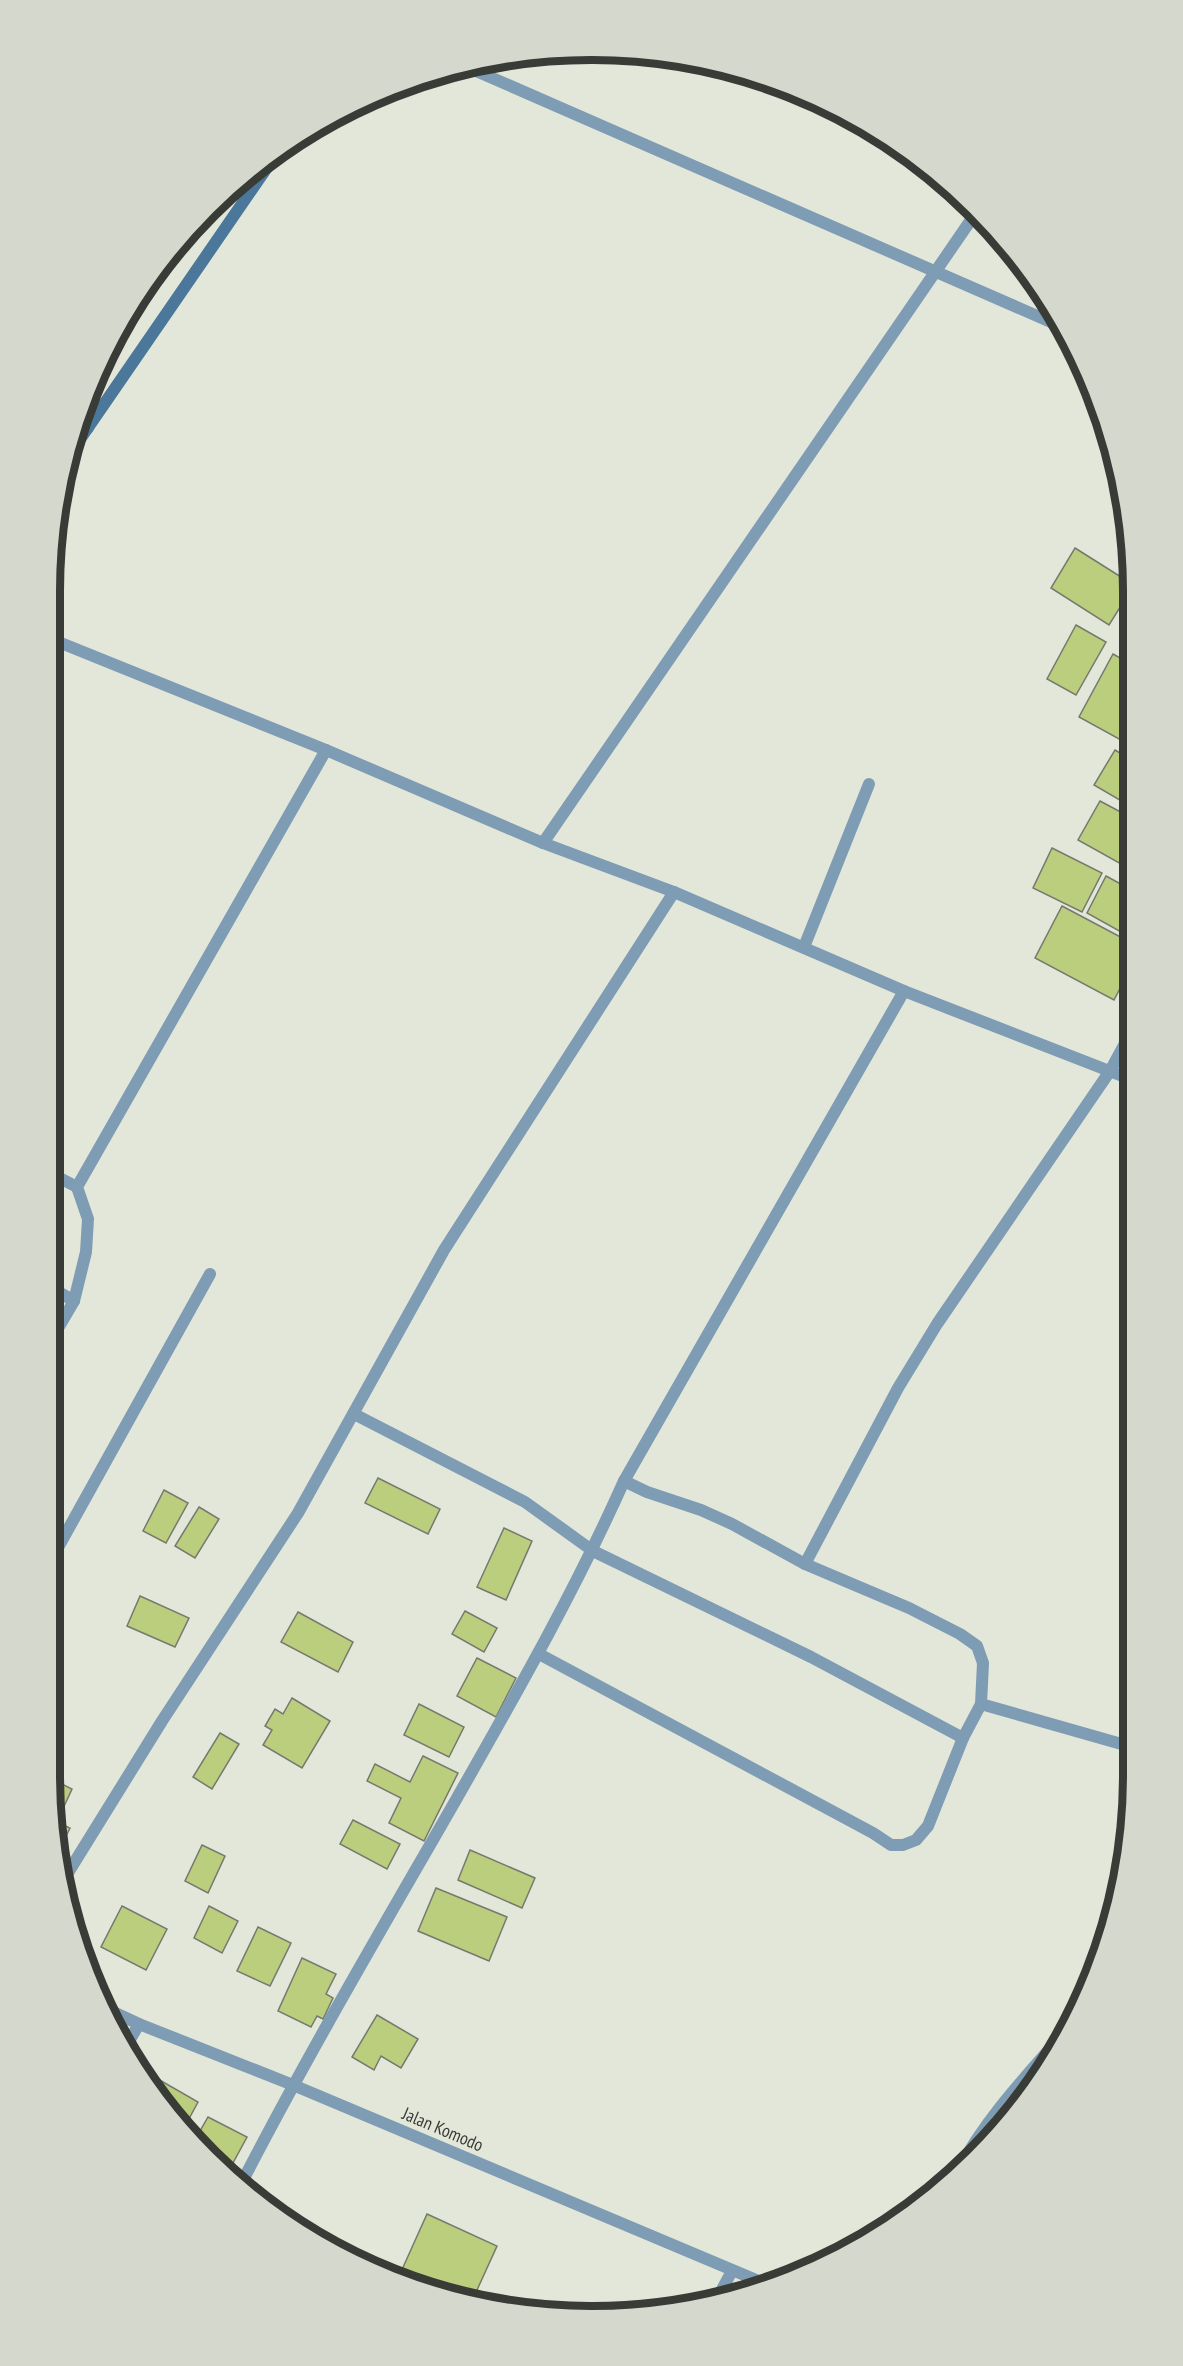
<svg xmlns="http://www.w3.org/2000/svg" width="1183" height="2366" viewBox="0 0 1183 2366" font-family="'PT Sans Narrow',sans-serif">
  <rect width="100%" height="100%" fill="#e3e7da"/>
  <!-- building -->
  <g fill="#bbce7e" stroke="#76796e" stroke-width="1.5">
    <path d="M1075,548L1129,582V593L1109,625L1051,588Z"/>
    <path d="M1076,625L1106,642L1076,695L1047,679Z"/>
    <path d="M1113,654L1129,663L1130,745L1079,717Z"/>
    <path d="M1115,750L1130,759V806L1094,785Z"/>
    <path d="M1100,801L1130,817V869L1078,840Z"/>
    <path d="M1052,848L1102,873L1082,912L1033,888Z"/>
    <path d="M1106,876L1130,889V937L1087,913Z"/>
    <path d="M1062,906L1130,942V969L1114,1000L1035,958Z"/>
    <path d="M378,1478L440,1509L428,1534L365,1503Z"/>
    <path d="M164,1490L188,1503L166,1543L143,1531Z"/>
    <path d="M199,1507L219,1519L195,1558L175,1546Z"/>
    <path d="M504,1528L532,1541L506,1600L477,1587Z"/>
    <path d="M140,1596L189,1618L175,1647L127,1626Z"/>
    <path d="M465,1611L497,1628L484,1652L452,1634Z"/>
    <path d="M298,1612L353,1642L338,1672L281,1642Z"/>
    <path d="M477,1658L516,1678L496,1717L457,1696Z"/>
    <path d="M292,1698L330,1721L302,1768L263,1745L272,1730L265,1726L275,1709L283,1714Z"/>
    <path d="M419,1704L464,1727L449,1757L404,1735Z"/>
    <path d="M220,1733L239,1744L212,1789L193,1777Z"/>
    <path d="M423,1756L458,1773L424,1841L389,1823L401,1798L367,1781L375,1764L410,1782Z"/>
    <path d="M50,1778L72,1789L60,1815L56,1813Z"/>
    <path d="M353,1820L400,1844L387,1869L340,1844Z"/>
    <path d="M57,1822L70,1828L61,1846Z"/>
    <path d="M202,1845L225,1856L208,1893L185,1881Z"/>
    <path d="M470,1850L535,1878L522,1908L458,1880Z"/>
    <path d="M436,1888L507,1917L489,1961L418,1931Z"/>
    <path d="M122,1906L167,1929L146,1970L101,1947Z"/>
    <path d="M209,1906L238,1921L222,1953L194,1938Z"/>
    <path d="M258,1927L291,1943L270,1986L237,1971Z"/>
    <path d="M302,1958L336,1974L326,1994L333,1998L323,2019L317,2016L311,2027L278,2011Z"/>
    <path d="M377,2015L418,2039L401,2068L381,2056L374,2070L352,2057Z"/>
    <path d="M144,2071L198,2102L184,2128L162,2105Z"/>
    <path d="M208,2117L247,2137L227,2174L195,2140Z"/>
    <path d="M427,2214L497,2246L472,2301L400,2274Z"/>
  </g>
  <g fill="none" stroke-linecap="round" stroke-linejoin="round">
    <!-- lane -->
    <g stroke="#7e9cb3" stroke-width="12">
      <path d="M804,947L869,784"/>
      <path d="M50,1173L77,1187"/>
      <path d="M50,1287L74,1301"/>
      <path d="M50,1342L74,1301L86,1252L88,1219L77,1187L326,750"/>
    </g>
    <!-- street -->
    <g stroke="#7e9cb3" stroke-width="12">
      <path d="M467,67L1060,326"/>
      <path d="M79,422L88,428"/>
      <path d="M51,639L326,750L543,843L674,892L904,991L1130,1079"/>
      <path d="M543,843L975,214"/>
      <path d="M354,1414L525,1502L593,1551L811,1657L963,1738L981,1704"/>
      <path d="M624,1481L647,1492L701,1510L732,1524L805,1564L909,1608L960,1634L977,1646L983,1663L981,1704L1132,1747"/>
      <path d="M50,1562L210,1274"/>
      <path d="M805,1564L898,1388L937,1324L1110,1071L1130,1034"/>
      <path d="M539,1654L873,1833L891,1845H903L916,1840L928,1826L963,1738"/>
      <path d="M66,1876L162,1721L298,1513L444,1250L674,892"/>
      <path d="M111,2011L139,2024L293,2085L761,2282"/>
      <path d="M128,2043L139,2024"/>
      <path d="M959,2169C987,2116 1030,2072 1069,2027"/>
      <path d="M240,2186C308,2054 383,1927 457,1798C516,1694 575,1591 624,1481L904,991"/>
      <path d="M719,2295L732,2271"/>
    </g>
    <!-- secondary -->
    <path stroke="#4b789a" stroke-width="12" d="M67,458L277,153"/>
  </g>
  <g text-anchor="middle" dominant-baseline="central" stroke-width="6" stroke-linejoin="round" paint-order="stroke">
    <!-- street labels -->
    <g font-size="18" fill="#393b36" stroke="#e3e7da">
      <text transform="translate(443 2129) rotate(23)">Jalan Komodo</text>
    </g>
  </g>
  <!-- crop -->
  <path d="M0 0H1183V2366H0ZM591 60H592A531 531 0 0 1 1123 591V1775A531 531 0 0 1 592 2306H591A531 531 0 0 1 60 1775V591A531 531 0 0 1 591 60Z" fill="#d5d9cd" fill-rule="evenodd"/>
  <path fill="none" stroke="#393b36" stroke-width="8" d="M591 60H592A531 531 0 0 1 1123 591V1775A531 531 0 0 1 592 2306H591A531 531 0 0 1 60 1775V591A531 531 0 0 1 591 60Z"/>
</svg>
